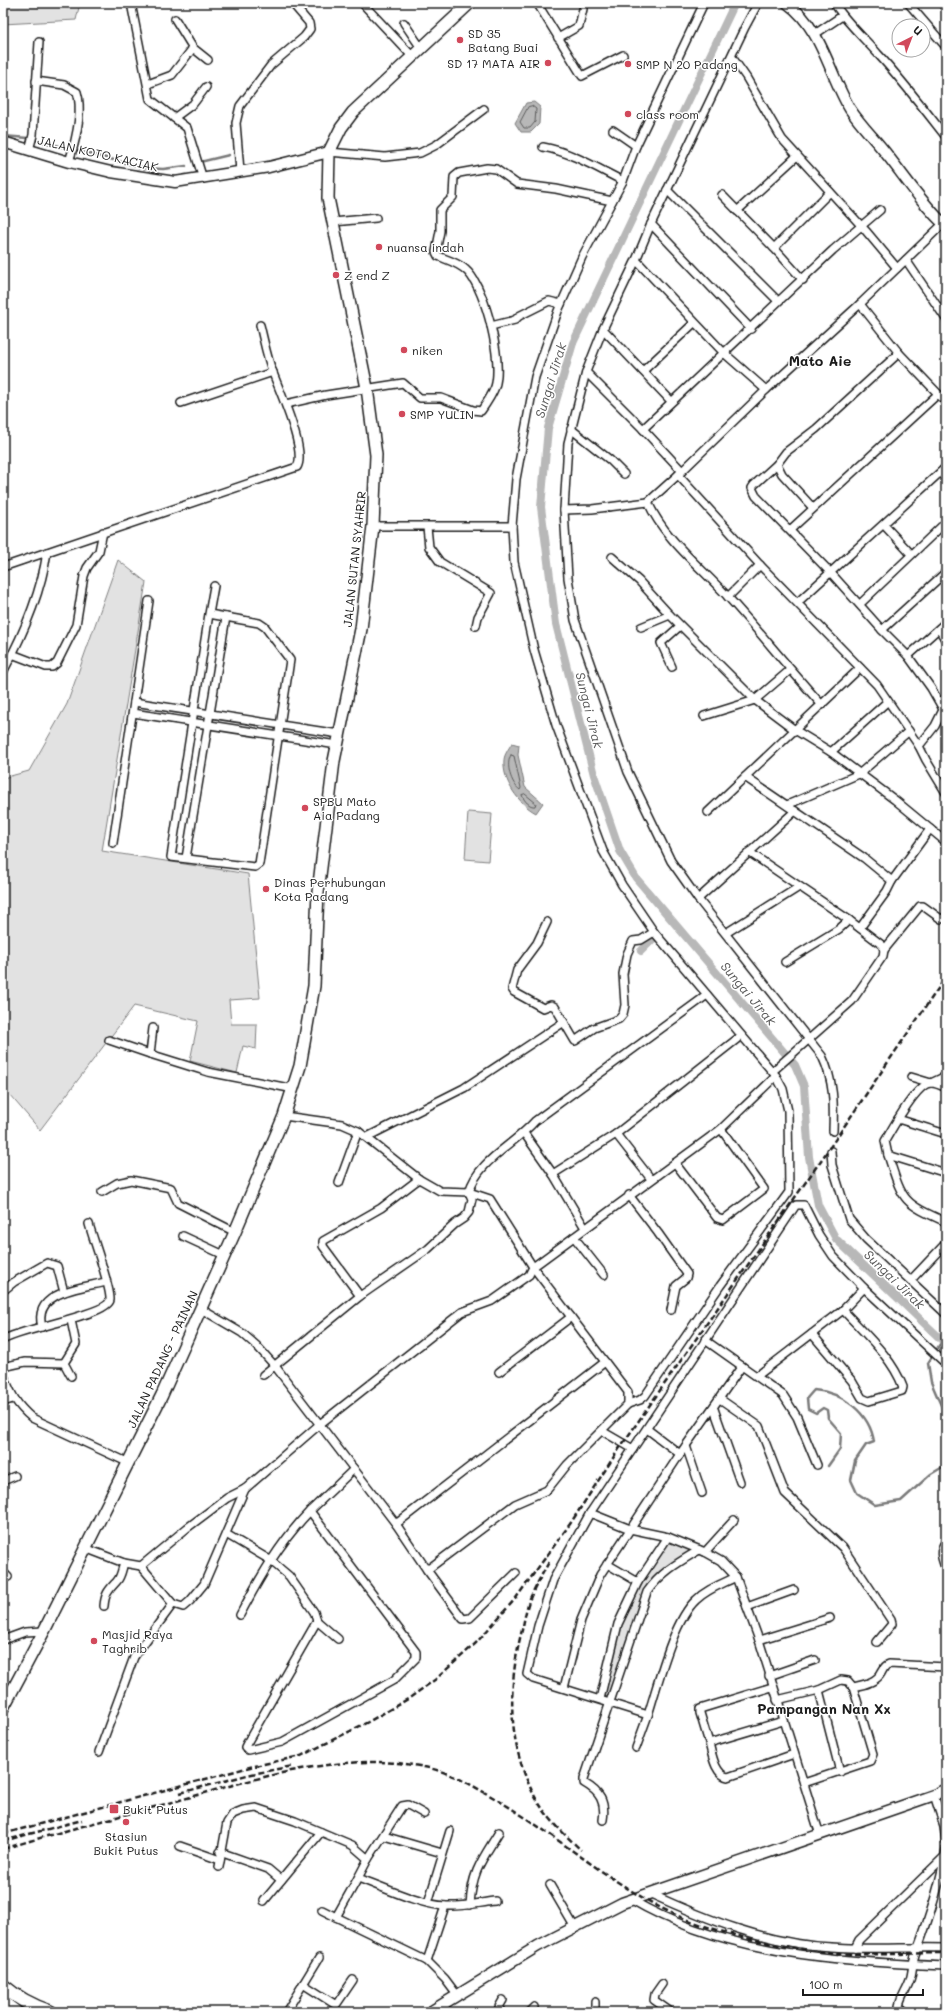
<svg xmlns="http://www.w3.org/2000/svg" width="949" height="2015" viewBox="0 0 949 2015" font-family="Mali,sans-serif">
  <rect width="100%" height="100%" fill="#fff"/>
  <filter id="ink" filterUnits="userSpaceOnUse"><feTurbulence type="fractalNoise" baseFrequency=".025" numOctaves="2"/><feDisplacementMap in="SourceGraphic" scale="8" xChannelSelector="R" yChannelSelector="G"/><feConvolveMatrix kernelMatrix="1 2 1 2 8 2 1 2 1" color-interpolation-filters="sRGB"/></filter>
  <g filter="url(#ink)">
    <!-- green -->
    <g fill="#e2e2e2" stroke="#7f7f7f">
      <path d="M3,3H80L76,20L3,24Z"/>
      <path d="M118,560L146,582L102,851L248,874L260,998L229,1000L231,1024H257L256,1049L243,1046L237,1073L190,1061L198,1021L134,1006L40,1130L3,1087V778L29,771L67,704Z"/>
      <path d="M468,812L492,814L488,861L465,859Z"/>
      <path d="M668,1541L694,1551L652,1583L608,1698L604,1695L621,1620L636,1588Z"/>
    </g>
    <!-- water -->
    <g fill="#b8b8b8" stroke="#7a7a7a">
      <path d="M534,102L540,107L539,124L531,132H521L515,123L526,103Z"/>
      <path d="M512,743L519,745L518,755L525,787L543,803L536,813C519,804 502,781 504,760C504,755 509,748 512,743Z"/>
    </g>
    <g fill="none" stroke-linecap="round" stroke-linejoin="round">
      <!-- shore -->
      <g stroke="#5a5a5a" stroke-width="1">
        <path d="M532,106L536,109L535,122L530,128H524L520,122L528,107Z"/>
        <path d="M511,755L514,756L521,788L520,790C511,784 505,764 511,755Z"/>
        <path d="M525,794L536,803L535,806C530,807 524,801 522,795Z"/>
      </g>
      <!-- stream -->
      <g stroke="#7a7a7a" stroke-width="2.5">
        <path d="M936,3L946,14"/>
        <path d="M3,136L28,138L145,168L163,169L186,166"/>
        <path d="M200,162L229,155"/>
        <path d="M942,1341L928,1363L931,1382L946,1417"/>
        <path d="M828,1466L840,1449L841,1433L828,1418L827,1410L823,1408L816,1413L808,1409L807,1398L814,1390C842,1392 870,1413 874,1442L866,1445L855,1461L851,1480L857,1493L875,1505L901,1501L931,1474L946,1465"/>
      </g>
      <!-- canal -->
      <g stroke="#b8b8b8" stroke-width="8">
        <path d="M735,3L573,343L548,428L541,507L556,624L594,775L620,851L636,878L795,1065L804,1086L809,1157L818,1205L836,1239L946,1344"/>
        <path d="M641,951L653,939"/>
      </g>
      <defs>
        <g id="street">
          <path d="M131,3L150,99L187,128L203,179"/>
          <path d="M537,3L582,76L623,55"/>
          <path d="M758,3L745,27L651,224L636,260L603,329L586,372L568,443L564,510L568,578L575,620L628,772L671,861L698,899L822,1056C834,1081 834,1104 833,1131"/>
          <path d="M834,3C846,22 863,37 878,54C902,80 924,109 946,137"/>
          <path d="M908,3L946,47"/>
          <path d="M364,5L412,56"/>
          <path d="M175,19L193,48L208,60"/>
          <path d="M404,23L421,48"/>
          <path d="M815,34L842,16"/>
          <path d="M558,38L579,26L583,9"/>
          <path d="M732,57L746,77L782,139L866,231L897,268"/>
          <path d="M36,81L64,85L77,92C83,111 75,143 69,162"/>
          <path d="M148,84L172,75L193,48"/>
          <path d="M174,118L193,104L206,87"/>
          <path d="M613,130L636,146"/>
          <path d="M543,147C571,152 597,168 623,181"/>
          <path d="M29,150L33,135L39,42"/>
          <path d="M329,152L385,157L420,153L436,145L484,109"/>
          <path d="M240,171L236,123L240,106L271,65L304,37L310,29L309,23L292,3"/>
          <path d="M667,190L778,301"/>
          <path d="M722,195L774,248L803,280"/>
          <path d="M737,211L797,156"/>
          <path d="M333,222L376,218"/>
          <path d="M651,224L751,329"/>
          <path d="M774,248L830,192"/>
          <path d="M636,260L724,353L766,390"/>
          <path d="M906,260L946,319"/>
          <path d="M860,304L899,353L946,402"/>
          <path d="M491,326L515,320L519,316L549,301L561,304"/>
          <path d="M603,329L671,401"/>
          <path d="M643,371L694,323"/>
          <path d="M586,372L643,429L682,471"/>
          <path d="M181,403L273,372"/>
          <path d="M286,404L326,395L403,383L420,398H441L473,410L481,411C486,404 492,395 495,387C503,361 486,291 468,272C461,264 448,260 438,256L436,252L440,231V210L453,197L454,177L459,173L487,168L496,169L517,184L556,189L612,201"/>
          <path d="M571,429L610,460L624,474"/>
          <path d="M643,429L833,250L880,210"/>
          <path d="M777,464L754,485L752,488L756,496L831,573L882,630L908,656L931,688L943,709"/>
          <path d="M678,475L760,565L877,685L919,746L926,760L946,793"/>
          <path d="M813,508L782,474L777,464L786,452L816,429L899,353"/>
          <path d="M564,510L592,509L648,502"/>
          <path d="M884,525L911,554"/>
          <path d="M373,526H512"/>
          <path d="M427,527L429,547L440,562L491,593L478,617L476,626"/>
          <path d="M790,530L938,394"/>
          <path d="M612,557L639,581L670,615L641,627"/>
          <path d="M3,567L297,467C307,451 280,392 273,373C267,358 264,341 260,325"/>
          <path d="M728,597L760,565"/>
          <path d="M798,602L946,467"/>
          <path d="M860,604L946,522"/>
          <path d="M209,614L259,623L265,627L290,660L259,864L255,867L171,857L209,614L214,586"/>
          <path d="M670,615L755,700L790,670"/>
          <path d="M939,629L946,641"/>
          <path d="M882,630L946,572"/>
          <path d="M12,654L46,667H52L57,663L76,625L84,576L87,568L99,551L103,532"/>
          <path d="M908,656L946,622"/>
          <path d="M672,667L661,643L680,626"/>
          <path d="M3,672C23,635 41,594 47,552"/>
          <path d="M134,702L339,734"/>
          <path d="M822,705C790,670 760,632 728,597C701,567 664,539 648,502L678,475L766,390L860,304L946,221"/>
          <path d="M133,713L337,745"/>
          <path d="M704,716L755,700L795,730L831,752L895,800L946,842"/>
          <path d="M919,746L935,726L945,706"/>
          <path d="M831,752L888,701"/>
          <path d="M745,777L864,858L892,881L930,829"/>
          <path d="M787,805L859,774L909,731"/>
          <path d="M708,812L860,668"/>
          <path d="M113,843L149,601"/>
          <path d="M749,852L849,920L839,929L785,962"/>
          <path d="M186,858L226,617"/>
          <path d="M698,899L795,811"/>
          <path d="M547,922L537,943L517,970L512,989L514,992L543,1008L551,1005L555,1007L575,1041L594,1028L619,1019L623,1014L625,1005L623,974L627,954L633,941L641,940L654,932"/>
          <path d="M860,928L887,891L892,881"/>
          <path d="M726,933L799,887"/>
          <path d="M884,950L920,906H923L941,919L946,917"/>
          <path d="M153,1028L150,1054L208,1072L294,1089"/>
          <path d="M109,1040L150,1054"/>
          <path d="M773,1071L852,1001L883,956L884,950L882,945L849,920"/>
          <path d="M911,1077L931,1083L946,1076"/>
          <path d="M284,1116L342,1124L358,1131L419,1179L440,1191L469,1192L490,1199L533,1267L628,1392V1404L567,1465L547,1490L515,1504L427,1570"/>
          <path d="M898,1119L946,1134"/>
          <path d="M524,1133L553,1174L585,1228"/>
          <path d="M367,1137L464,1088L564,1022"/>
          <path d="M831,1151L832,1165L849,1219L866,1239L946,1314"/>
          <path d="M888,1155L885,1141C892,1129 917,1083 931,1083C936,1083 942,1086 946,1088"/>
          <path d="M675,1163L717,1218L723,1220L764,1189L721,1129"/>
          <path d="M946,1173L888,1155C903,1201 901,1202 946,1222"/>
          <path d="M553,1174L616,1134"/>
          <path d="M419,1179L381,1208L323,1241V1246L360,1296L428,1249L455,1224L464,1218L469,1212L472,1199L469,1192C478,1160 514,1145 535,1121L707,995"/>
          <path d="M651,1179L616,1134L737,1039"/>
          <path d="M339,1183L358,1131"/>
          <path d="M102,1192L117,1183L131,1180L171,1188L178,1203L235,1232"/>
          <path d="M629,1195L658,1233L687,1274L686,1278L676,1286L671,1310"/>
          <path d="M183,1236L224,1255"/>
          <path d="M574,1237L604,1275"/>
          <path d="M911,1280L946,1243"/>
          <path d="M3,1291L14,1282L47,1263L57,1266L64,1292"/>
          <path d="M201,1309L242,1333L257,1346L275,1366L396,1524L427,1570L463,1619L470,1618L516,1573"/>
          <path d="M42,1327C32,1291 82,1288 106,1282"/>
          <path d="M812,1334L852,1381L862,1398L869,1401L902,1391L903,1387C892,1357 864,1333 843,1310"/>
          <path d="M3,1340C18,1329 108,1315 110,1300C111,1287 93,1239 89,1224"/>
          <path d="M705,1340L783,1395L797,1417L817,1465"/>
          <path d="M3,1367L25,1362L64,1363"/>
          <path d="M499,1372L571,1317"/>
          <path d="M3,1374C11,1393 15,1404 32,1418L127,1462"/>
          <path d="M263,1375L360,1296"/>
          <path d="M71,1376L64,1363L76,1344L71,1320"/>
          <path d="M757,1376L843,1310L864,1288"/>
          <path d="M720,1399L759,1426L785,1493L843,1548L891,1620L892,1624L877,1642"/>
          <path d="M3,1402L13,1399"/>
          <path d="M628,1404L640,1400L645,1396L720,1286L789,1192L788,1111L783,1089L776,1076L654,932L622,885L603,851L556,725L534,650L514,562L512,526L516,479L535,377L558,311L582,257L623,181L636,146L704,3"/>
          <path d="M714,1409L740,1482"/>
          <path d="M647,1429L680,1454"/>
          <path d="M602,1431L633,1449"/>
          <path d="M686,1446L702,1493"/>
          <path d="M3,1481L15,1476"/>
          <path d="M590,1513L630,1529L668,1537L705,1552L721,1561L736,1577L759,1640L820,1835"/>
          <path d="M396,1524L605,1362"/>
          <path d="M226,1534L270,1560L289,1576L314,1612L317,1621L247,1743L245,1747L248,1750L282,1742L394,1680L416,1658V1652L310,1511L354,1469"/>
          <path d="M946,1541C938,1551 942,1559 946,1570"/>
          <path d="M85,1548L124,1563L141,1566L187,1528L227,1498L245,1489L320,1424L462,1312L492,1301L529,1275L533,1267L721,1129L776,1076"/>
          <path d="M705,1552L734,1520"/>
          <path d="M3,1560V1564"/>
          <path d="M607,1564L638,1582"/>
          <path d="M141,1566L173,1604L183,1607L190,1601L204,1584L245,1489"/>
          <path d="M3,1572L8,1577"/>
          <path d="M736,1577C722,1584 707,1589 696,1600C673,1621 658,1684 648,1715L533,1679L527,1674L538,1626L553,1580L590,1513L796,1205H804L819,1235L833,1256L864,1288L946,1364"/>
          <path d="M104,1606C105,1593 109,1590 117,1581C121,1577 122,1569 124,1563"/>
          <path d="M747,1607L794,1590"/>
          <path d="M240,1615C260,1577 280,1542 310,1511"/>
          <path d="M317,1621L338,1639"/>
          <path d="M3,1640L25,1632L44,1631"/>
          <path d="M759,1640L830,1618"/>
          <path d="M769,1676L815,1660"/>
          <path d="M853,1687C861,1685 871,1684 877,1678C883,1674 882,1666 889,1664L946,1667"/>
          <path d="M564,1688L581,1620L600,1575L680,1454L742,1366"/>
          <path d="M819,1690L840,1772"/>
          <path d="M600,1699L618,1624L638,1582L668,1537"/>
          <path d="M777,1700L819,1690L841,1680L848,1681L853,1687L873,1754L870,1761L804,1783"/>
          <path d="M783,1721L709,1743C712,1754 715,1775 728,1777L794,1754"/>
          <path d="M709,1743L700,1713V1709L772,1687"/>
          <path d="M636,1748L648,1715"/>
          <path d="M99,1752L134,1657L173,1604"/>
          <path d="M934,1795L944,1826L946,1843"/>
          <path d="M603,1820C606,1802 600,1792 584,1783V1779L647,1592C661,1572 679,1562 699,1550"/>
          <path d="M384,1836L442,1853"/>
          <path d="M180,1846L220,1860"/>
          <path d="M220,1852L268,1869L281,1880"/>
          <path d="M219,1867L227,1823L233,1814L243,1810L256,1808L295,1821L352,1845L368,1859"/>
          <path d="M358,1878L368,1859L402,1806L408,1805L424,1814"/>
          <path d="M550,1885L574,1926"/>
          <path d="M651,1894C708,1920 768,1944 831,1947C869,1950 908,1947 946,1948"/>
          <path d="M632,1900C723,1954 842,1962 946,1966"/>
          <path d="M264,1901L321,1832"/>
          <path d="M428,1903L450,1831"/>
          <path d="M470,1905C472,1871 482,1860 499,1832"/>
          <path d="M322,1910L336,1917"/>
          <path d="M855,1948L859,1940L945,1856"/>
          <path d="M427,1961L445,1906"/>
          <path d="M303,1984L336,2005L353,1980"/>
          <path d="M662,1984L655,1994L654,2000L671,2012"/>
          <path d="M457,1995L445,1979L427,1961L336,1917L358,1878C383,1887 420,1905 446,1906C463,1907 478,1903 495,1901"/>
          <path d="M595,2002V2012"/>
          <path d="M442,2006L449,2012"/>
          <path d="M286,2012L319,1958"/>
          <path d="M501,2012L499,2007L503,2000"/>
          <path d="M529,2012L534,2007"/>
          <path d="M906,2012L899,2006C901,1997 907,1989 910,1980C913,1971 912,1962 916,1953C929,1919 940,1886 946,1849"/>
        </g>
        <g id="secondary">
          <path d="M787,3C822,28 829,74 850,109C861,126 876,140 888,156C907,180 924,206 946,226"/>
          <path d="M3,142L69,162L111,172L175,182L269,167L329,152"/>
          <path d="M430,2012L538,1946L622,1903L934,1795L946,1789"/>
        </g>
        <path id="primary" d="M3,1708L44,1631L162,1395L235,1232L284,1116L300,1066L314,986L318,892L334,761L361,629L373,526L376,455L367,388L328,198L329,152L341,128L353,112L470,3"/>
        <g id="highway">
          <path d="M3,1986C17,1998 32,2006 50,2012"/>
          <path d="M3,2003L15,2012"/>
        </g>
      </defs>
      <!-- street casing -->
      <use href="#street" stroke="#1c1c1c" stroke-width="10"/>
      <!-- secondary casing -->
      <use href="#secondary" stroke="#1c1c1c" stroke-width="13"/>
      <!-- primary casing -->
      <use href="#primary" stroke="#1c1c1c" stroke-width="14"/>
      <!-- highway casing -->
      <use href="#highway" stroke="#1c1c1c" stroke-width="16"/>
      <!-- street -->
      <use href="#street" stroke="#fff" stroke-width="7"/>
      <!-- secondary -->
      <use href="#secondary" stroke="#fff" stroke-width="10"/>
      <!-- primary -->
      <use href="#primary" stroke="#fff" stroke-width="11"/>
      <!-- highway -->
      <use href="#highway" stroke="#fff" stroke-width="13"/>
      <!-- rail -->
      <g stroke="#1c1c1c" stroke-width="2.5" stroke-dasharray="6 3" stroke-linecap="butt">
        <path d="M549,1562C543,1573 537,1583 532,1594C527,1604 525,1616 523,1626C508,1683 506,1741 534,1795C545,1816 564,1834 581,1850"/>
        <path d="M180,1793L247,1775L293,1766"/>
        <path d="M3,1834L250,1767L301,1756L368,1722L408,1699L436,1679L476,1643L516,1598L570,1524L619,1449L824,1156L946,977"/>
        <path d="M3,1841L82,1820"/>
        <path d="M3,1849C59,1832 116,1817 173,1802C251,1780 342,1750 424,1767C447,1771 468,1783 489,1795C545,1827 595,1871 652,1903C704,1933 795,1952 855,1954C886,1955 916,1953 946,1953"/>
      </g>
    </g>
  </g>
  <!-- markers -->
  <g fill="#d1495b" stroke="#fff" stroke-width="1.5">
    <circle cx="460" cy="40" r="4"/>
    <circle cx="548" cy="63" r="4"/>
    <circle cx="628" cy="64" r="4"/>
    <circle cx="628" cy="114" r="4"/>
    <circle cx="379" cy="247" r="4"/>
    <circle cx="336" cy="275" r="4"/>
    <circle cx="404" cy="350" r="4"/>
    <circle cx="402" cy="414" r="4"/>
    <circle cx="305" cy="808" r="4"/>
    <circle cx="266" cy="889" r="4"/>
    <circle cx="94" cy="1641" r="4"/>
    <rect x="109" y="1804" width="10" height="10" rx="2"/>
    <circle cx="126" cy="1822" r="4"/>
  </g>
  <g text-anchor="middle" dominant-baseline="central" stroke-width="3" stroke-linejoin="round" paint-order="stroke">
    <!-- poi labels -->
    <g font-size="12" fill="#1c1c1c" stroke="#fff" text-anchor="start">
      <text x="468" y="33">SD 35<tspan x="468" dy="14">Batang Buai</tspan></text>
      <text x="540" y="63" text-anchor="end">SD 17 MATA AIR</text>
      <text x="636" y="64">SMP N 20 Padang</text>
      <text x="636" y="114">class room</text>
      <text x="387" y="247">nuansa indah</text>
      <text x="344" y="275">Z end Z</text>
      <text x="412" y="350">niken</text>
      <text x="410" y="414">SMP YULIN</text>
      <text x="313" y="801">SPBU Mato<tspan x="313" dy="14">Aia Padang</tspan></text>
      <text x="274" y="882">Dinas Perhubungan<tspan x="274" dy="14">Kota Padang</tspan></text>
      <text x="102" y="1634">Masjid Raya<tspan x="102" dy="14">Taghrib</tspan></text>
      <text x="123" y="1809">Bukit Putus</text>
      <text x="126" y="1836" text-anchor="middle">Stasiun<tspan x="126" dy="14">Bukit Putus</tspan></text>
    </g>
    <!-- street labels -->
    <g font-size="12" fill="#1c1c1c" stroke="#fff">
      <text transform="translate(98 153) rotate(13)">JALAN KOTO KACIAK</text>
      <text transform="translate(354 559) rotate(-84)">JALAN SUTAN SYAHRIR</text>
      <text transform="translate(162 1359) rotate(-65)">JALAN PADANG - PAINAN</text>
    </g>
    <!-- water labels -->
    <g font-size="13" font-style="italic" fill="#5a5a5a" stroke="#fff">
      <text transform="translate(550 380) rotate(-73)">Sungai Jirak</text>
      <text transform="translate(590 710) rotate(76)">Sungai Jirak</text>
      <text transform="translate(749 993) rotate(50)">Sungai Jirak</text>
      <text transform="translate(895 1279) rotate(44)">Sungai Jirak</text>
    </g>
    <!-- quarter labels -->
    <g font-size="14" font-weight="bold" fill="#1c1c1c" stroke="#fff">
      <text x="820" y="360">Mato Aie</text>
      <text x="824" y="1708">Pampangan Nan Xx</text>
    </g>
  </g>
  <!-- margin -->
  <rect width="949" height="2015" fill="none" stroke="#fff" stroke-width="16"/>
  <rect x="8" y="8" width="933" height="1999" fill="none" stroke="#1c1c1c" stroke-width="1.5" filter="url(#ink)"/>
  <!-- north arrow -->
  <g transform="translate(911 38) rotate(42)"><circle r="19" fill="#ffffff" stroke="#a4a4a4"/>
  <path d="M0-3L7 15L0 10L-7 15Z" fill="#d1495b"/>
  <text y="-6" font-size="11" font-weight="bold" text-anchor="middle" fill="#1c1c1c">U</text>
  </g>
  <!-- scale -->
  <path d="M803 1989v6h120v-6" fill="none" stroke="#1c1c1c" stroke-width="2"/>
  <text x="809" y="1989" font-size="12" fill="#1c1c1c" stroke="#ffffff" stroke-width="3" paint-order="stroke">100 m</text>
</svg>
